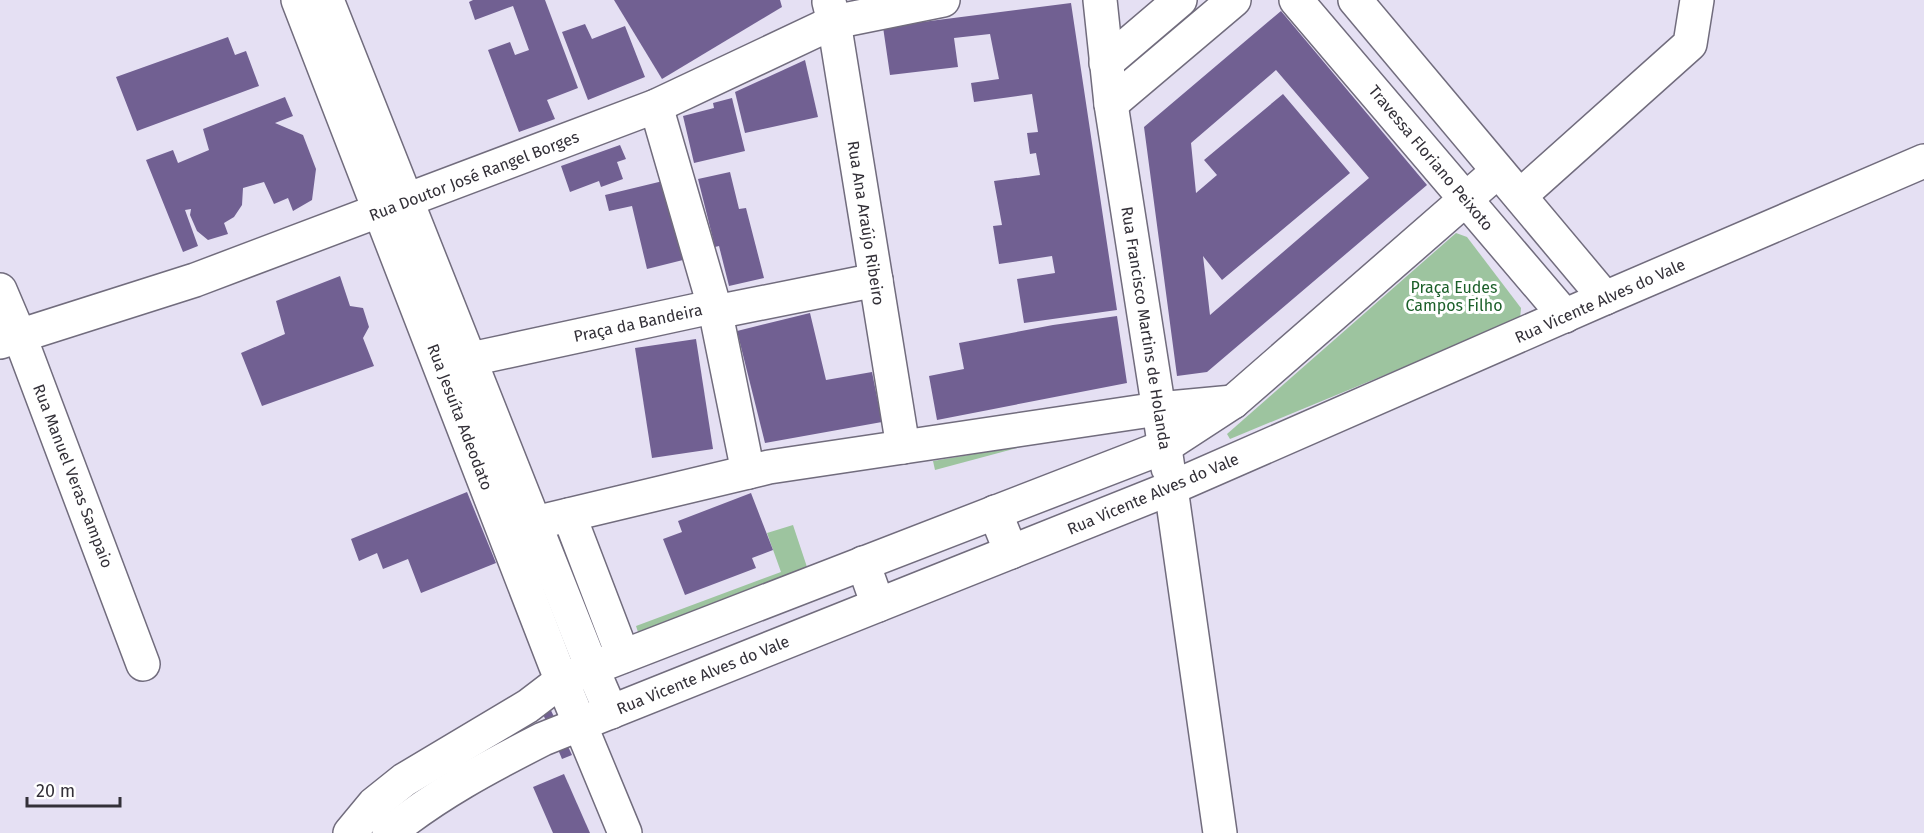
<svg xmlns="http://www.w3.org/2000/svg" width="1924" height="833" viewBox="0 0 1924 833" font-family="'Fira Sans',sans-serif">
  <rect width="100%" height="100%" fill="#e5e0f3"/>
  <!-- green -->
  <g fill="#9dc49f">
    <path d="M1456,233L1467,237L1521,308L1520,319L1230,439L1227,434Z"/>
    <path d="M1028,445L935,470L933,461Z"/>
    <path d="M793,525L808,570L639,635L636,626L781,572L767,533Z"/>
  </g>
  <!-- building -->
  <g fill="#716092" fill-rule="evenodd">
    <path d="M473,0H545L578,88L547,100L555,119L519,132L488,50L510,42L515,55L529,50L513,6L475,20L469,2Z"/>
    <path d="M614,0H780L782,7L662,79Z"/>
    <path d="M1071,3L1117,310L1024,323L1017,279L1055,273L1052,256L999,264L993,226L1002,225L994,181L1040,175L1036,153L1030,154L1027,133L1038,132L1032,94L974,102L971,83L999,79L990,34L954,38L958,67L890,75L883,27Z"/>
    <path d="M1281,11L1427,185L1207,372L1177,376L1144,127ZM1276,70L1369,178L1210,315L1203,256L1222,280L1350,173L1283,94L1204,160L1217,175L1196,193L1191,143Z"/>
    <path d="M585,24L592,39L625,26L645,77L588,100L562,32Z"/>
    <path d="M228,37L235,55L246,51L259,86L137,131L116,77Z"/>
    <path d="M805,60L818,117L745,133L735,92Z"/>
    <path d="M285,97L293,116L275,123L303,135L316,169L312,200L293,211L288,198L274,204L264,182L243,188L242,205L234,217L224,223L228,234L208,240L197,231L190,215L191,209L185,210L198,246L183,252L146,160L173,150L178,163L209,150L203,129Z"/>
    <path d="M732,98L745,151L694,163L683,116L714,108L713,103Z"/>
    <path d="M620,145L626,159L617,162L623,179L601,187L599,181L570,192L561,166Z"/>
    <path d="M730,172L739,209L746,208L764,278L729,286L719,246L715,247L698,179Z"/>
    <path d="M663,181L683,260L647,269L632,206L609,211L605,195Z"/>
    <path d="M340,276L350,306L363,308L369,327L363,338L374,366L262,406L241,353L285,334L276,301Z"/>
    <path d="M810,313L826,380L872,372L882,422L765,443L737,331Z"/>
    <path d="M1117,316L1127,383L937,420L929,376L964,369L959,343L1053,325Z"/>
    <path d="M696,339L713,449L652,458L635,348Z"/>
    <path d="M467,492L496,563L421,593L408,559L383,569L377,553L359,561L351,539Z"/>
    <path d="M751,493L773,550L752,558L756,568L685,595L663,539L682,532L678,521Z"/>
    <path d="M539,685L572,755L562,759L532,688Z"/>
    <path d="M564,774L590,833H553L533,787Z"/>
  </g>
  <g fill="none" stroke-linecap="round" stroke-linejoin="round">
    <defs>
      <g id="minor">
        <path d="M298,0L555,664L625,833"/>
        <path d="M327,0L592,668L611,712"/>
        <path d="M1296,0L1565,316"/>
        <path d="M1355,0L1605,298"/>
        <path d="M829,2L834,22L903,447"/>
        <path d="M1106,63L1180,0"/>
        <path d="M1111,104L1234,0"/>
        <path d="M656,106L715,309L748,472"/>
        <path d="M1520,196L1690,44L1697,0"/>
        <path d="M0,290L20,337L143,664"/>
        <path d="M0,342L195,280L656,106L834,22L943,0"/>
        <path d="M471,359L707,308L721,311L876,280"/>
        <path d="M1164,447L1233,402L1498,171"/>
        <path d="M1171,488L1220,833"/>
        <path d="M995,512L1011,552"/>
        <path d="M569,515L623,656"/>
        <path d="M514,528L769,467L1158,409L1233,402"/>
        <path d="M863,563L878,605"/>
      </g>
      <g id="major">
        <path d="M1100,0L1111,104L1168,468"/>
        <path d="M350,833L374,804L404,780L528,706L562,680L1164,447"/>
        <path d="M389,833C437,794 488,767 543,739L1171,488L1605,298L1924,161"/>
      </g>
    </defs>
    <!-- minor casing -->
    <use href="#minor" stroke="#716c7d" stroke-width="36"/>
    <!-- major casing -->
    <use href="#major" stroke="#716c7d" stroke-width="36"/>
    <!-- minor -->
    <use href="#minor" stroke="#fff" stroke-width="33"/>
    <!-- major -->
    <use href="#major" stroke="#fff" stroke-width="33"/>
  </g>
  <g text-anchor="middle" dominant-baseline="central" stroke-width="6" stroke-linejoin="round" paint-order="stroke">
    <!-- street labels -->
    <g font-size="16" fill="#333038" stroke="#fff">
      <text transform="translate(1431 158) rotate(50)">Travessa Floriano Peixoto</text>
      <text transform="translate(474 176) rotate(-21)">Rua Doutor José Rangel Borges</text>
      <text transform="translate(866 223) rotate(81)">Rua Ana Araújo Ribeiro</text>
      <text transform="translate(1600 301) rotate(-24)">Rua Vicente Alves do Vale</text>
      <text transform="translate(638 323) rotate(-12)">Praça da Bandeira</text>
      <text transform="translate(1146 328) rotate(81)">Rua Francisco Martins de Holanda</text>
      <text transform="translate(460 417) rotate(69)">Rua Jesuíta Adeodato</text>
      <text transform="translate(73 476) rotate(69)">Rua Manuel Veras Sampaio</text>
      <text transform="translate(1153 494) rotate(-23)">Rua Vicente Alves do Vale</text>
      <text transform="translate(703 675) rotate(-22)">Rua Vicente Alves do Vale</text>
    </g>
    <!-- park labels -->
    <g font-size="16" fill="#1b5f29" stroke="#fff">
      <text x="1454" y="287">Praça Eudes<tspan x="1454" dy="18">Campos Filho</tspan></text>
    </g>
  </g>
  <!-- scale -->
  <path d="M27 797v9h93v-9" fill="none" stroke="#333038" stroke-width="3"/>
  <text x="36" y="797" font-size="18" fill="#333038" stroke="#ffffff" stroke-width="4.5" paint-order="stroke">20 m</text>
</svg>
